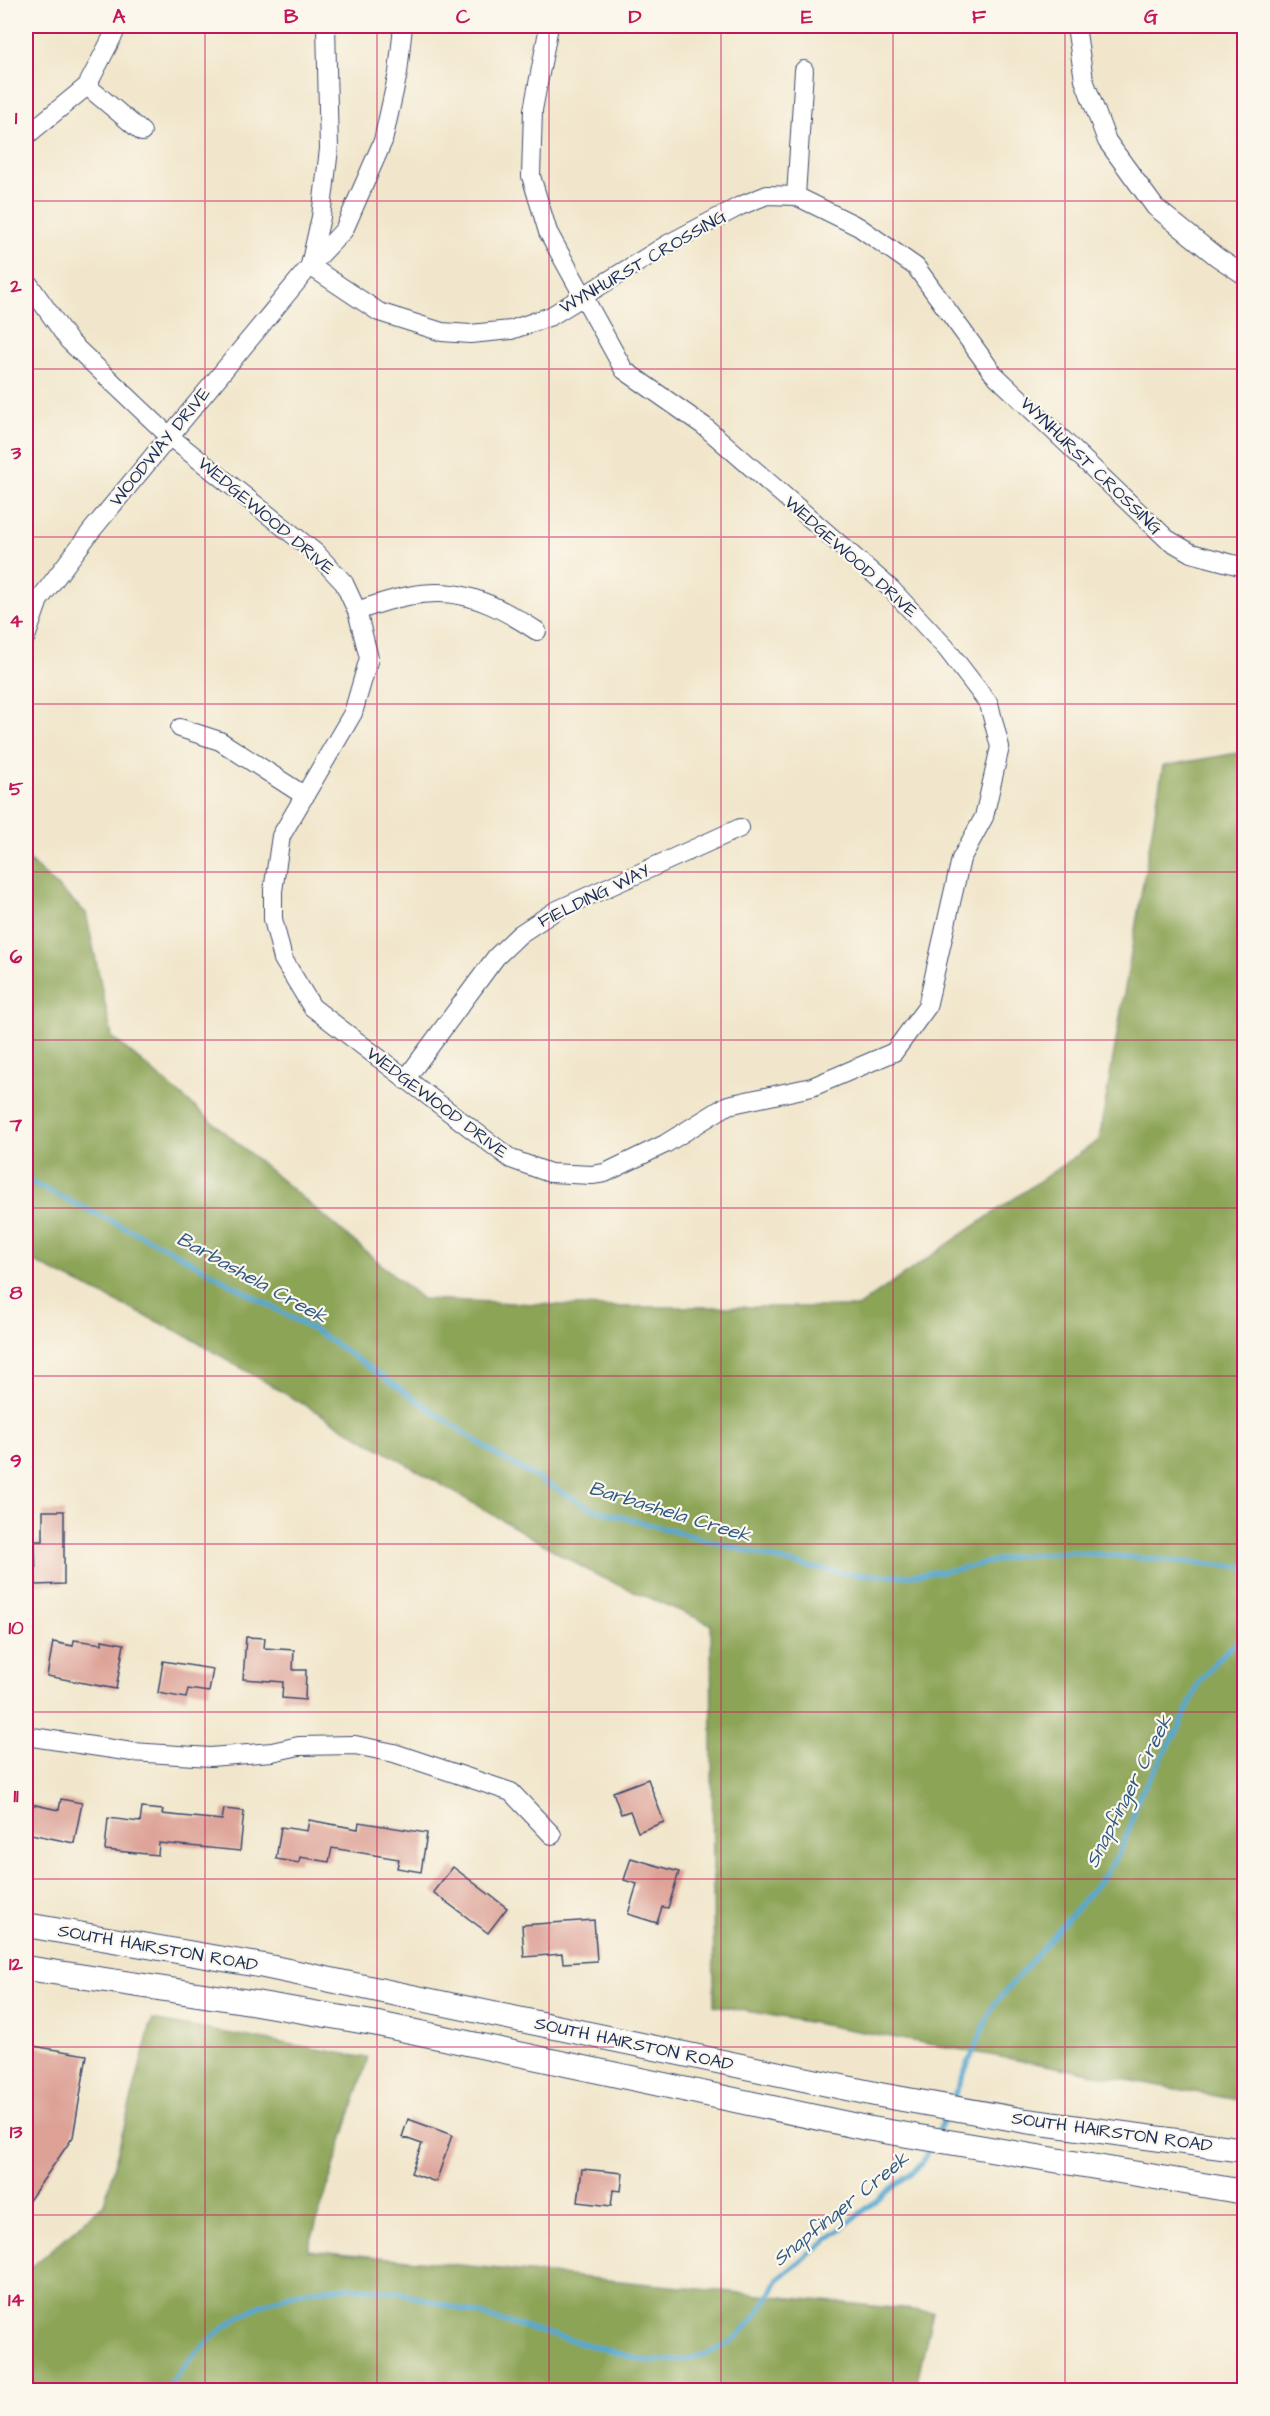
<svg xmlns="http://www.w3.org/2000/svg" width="1270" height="2416" viewBox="0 0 1270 2416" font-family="'Architects Daughter',sans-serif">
  <rect width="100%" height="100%" fill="#fbf7ec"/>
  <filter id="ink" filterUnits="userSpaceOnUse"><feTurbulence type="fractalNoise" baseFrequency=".0167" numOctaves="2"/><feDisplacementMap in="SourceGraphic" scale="12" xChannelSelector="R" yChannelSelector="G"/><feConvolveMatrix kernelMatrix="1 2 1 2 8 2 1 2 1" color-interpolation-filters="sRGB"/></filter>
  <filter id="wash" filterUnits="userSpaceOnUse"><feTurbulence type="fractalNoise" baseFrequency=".008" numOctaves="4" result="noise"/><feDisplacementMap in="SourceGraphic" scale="24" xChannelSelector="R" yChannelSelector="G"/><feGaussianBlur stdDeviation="1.35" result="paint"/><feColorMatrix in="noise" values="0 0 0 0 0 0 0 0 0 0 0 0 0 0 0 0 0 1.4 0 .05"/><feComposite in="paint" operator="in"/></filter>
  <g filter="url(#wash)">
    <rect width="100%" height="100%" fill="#f1e6cb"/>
    <!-- forest -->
    <g fill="#8ca456" stroke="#546a5a" stroke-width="1.5">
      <path d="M1244,752V2101L714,2005L711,1624L596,1575L185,1335L26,1258V858L86,913L112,1037L422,1299L604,1307H857L1099,1140L1163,766Z"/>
      <path d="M152,2020L368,2058L308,2250L933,2312L915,2390H26V2272L104,2204Z"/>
    </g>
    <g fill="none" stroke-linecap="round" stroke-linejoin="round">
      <!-- stream -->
      <g stroke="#56a9d1" stroke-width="5">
        <path d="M26,1180L163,1246L322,1335L495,1454L592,1509L794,1564L849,1574L905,1576L960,1569L1014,1556L1070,1552L1244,1567"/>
        <path d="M952,2101L993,2006L1106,1874L1120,1851L1131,1825L1138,1798L1178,1730L1199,1683L1216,1661L1244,1635"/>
        <path d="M937,2134L947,2113"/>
        <path d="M166,2390C225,2305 300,2274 402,2293L646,2361C714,2364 748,2341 777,2280L922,2164L931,2145"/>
      </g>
    </g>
    <g id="blocks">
      <!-- building -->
      <g fill="#dda196">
        <path d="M43,1511H64V1584L36,1585L35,1541H43Z"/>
        <path d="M246,1637L265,1638L264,1648L294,1650L293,1670H306L305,1700L282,1698L283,1682L243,1679Z"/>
        <path d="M74,1640L102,1644V1640L124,1644L116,1689L47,1676L53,1642L73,1646Z"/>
        <path d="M163,1661L213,1669L209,1692L188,1689L186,1698L158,1693Z"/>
        <path d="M648,1779L664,1822L638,1832L630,1811L621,1814L613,1792Z"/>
        <path d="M61,1799L82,1803L74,1843L26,1833V1803L59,1810Z"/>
        <path d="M142,1808L163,1810L162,1814L222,1820L224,1809L244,1811L240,1851L159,1843L158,1855L105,1850L108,1818L140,1822Z"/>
        <path d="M309,1820L358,1829L359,1822L427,1833L421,1872L397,1868L399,1859L332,1848L329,1862L300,1857L299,1863L276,1859L281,1827L307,1831Z"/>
        <path d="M631,1858L679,1872L668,1908L662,1907L657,1923L628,1914L637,1884L624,1880Z"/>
        <path d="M453,1867L507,1908L488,1933L433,1892Z"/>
        <path d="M594,1920L597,1961L563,1963L562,1954L524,1957L522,1925Z"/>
        <path d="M33,2046L87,2055L73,2137L26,2205V2092Z"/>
        <path d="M408,2119L452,2135L436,2182L411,2173L422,2144L402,2137Z"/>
        <path d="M582,2169L623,2173L621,2191L613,2190L611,2206L578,2202Z"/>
      </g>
    </g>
  </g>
  <g filter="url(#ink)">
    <use href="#blocks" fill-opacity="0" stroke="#3b4a6e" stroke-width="1.5"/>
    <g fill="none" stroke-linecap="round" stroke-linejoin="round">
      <defs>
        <g id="minor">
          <path d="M1076,26L1084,80L1107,141L1155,207L1217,257L1244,275"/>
          <path d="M87,86L142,132"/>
          <path d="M26,136L87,86L118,26"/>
          <path d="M796,196L804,70"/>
          <path d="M310,265L321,217L329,149L326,26"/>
          <path d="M310,266L379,312L442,332L470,334L511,330L551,316L668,244L740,206L767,195L796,196L859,227L916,267L993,373L1167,539L1191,553L1244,567"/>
          <path d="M26,280L69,341L169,436L316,553L344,583L357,611L369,658L353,713L281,836L273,891V919L283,959L312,1007L511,1159L550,1173L592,1175L605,1173L665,1144L728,1105L812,1087L894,1052L927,1007L961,859L984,817L1000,747L989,704L946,648L891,589L704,426L624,370L548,232L531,176L533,110L549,26"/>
          <path d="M357,611C434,583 468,586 537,631"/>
          <path d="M26,637L39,600L92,530L310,266L344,230L383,141L398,73L403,26"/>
          <path d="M180,728L220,741L305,796"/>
          <path d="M405,1080L496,957L520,934L555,911L740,828"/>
          <path d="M26,1736L132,1752L210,1757L272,1752L299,1746L355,1745L394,1753L511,1792L552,1835"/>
        </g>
        <g id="major">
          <path d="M26,1925L264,1966L880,2095L1026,2121L1244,2150"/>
          <path d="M26,1968L250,2002L378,2024L866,2128L1244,2192"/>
        </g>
      </defs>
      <!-- minor casing -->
      <use href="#minor" stroke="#3b4a6e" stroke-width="20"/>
      <!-- major casing -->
      <use href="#major" stroke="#3b4a6e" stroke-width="26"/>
      <!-- minor -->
      <use href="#minor" stroke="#fff" stroke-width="18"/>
      <!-- major -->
      <use href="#major" stroke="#fff" stroke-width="24"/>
    </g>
  </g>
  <!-- grid -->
  <path fill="none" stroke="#c2185b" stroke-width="1.5" stroke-opacity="0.55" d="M205,26V2390M377,26V2390M549,26V2390M721,26V2390M893,26V2390M1065,26V2390M26,201H1244M26,369H1244M26,537H1244M26,704H1244M26,872H1244M26,1040H1244M26,1208H1244M26,1376H1244M26,1544H1244M26,1712H1244M26,1879H1244M26,2047H1244M26,2215H1244"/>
  <g text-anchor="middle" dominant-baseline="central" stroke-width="4.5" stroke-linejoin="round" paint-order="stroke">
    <!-- street labels -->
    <g font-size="18" fill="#1b2f5e" stroke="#fbf7ec">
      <text transform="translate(643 262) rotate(-30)">WYNHURST CROSSING</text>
      <text transform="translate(160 447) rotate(-51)">WOODWAY DRIVE</text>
      <text transform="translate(1091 466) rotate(44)">WYNHURST CROSSING</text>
      <text transform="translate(266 516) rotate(40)">WEDGEWOOD DRIVE</text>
      <text transform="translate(851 557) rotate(42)">WEDGEWOOD DRIVE</text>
      <text transform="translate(594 896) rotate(-26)">FIELDING WAY</text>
      <text transform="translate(437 1103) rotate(37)">WEDGEWOOD DRIVE</text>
      <text transform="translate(158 1948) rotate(10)">SOUTH HAIRSTON ROAD</text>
      <text transform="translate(634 2044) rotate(12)">SOUTH HAIRSTON ROAD</text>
      <text transform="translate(1112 2132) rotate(8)">SOUTH HAIRSTON ROAD</text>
    </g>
    <!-- water labels -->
    <g font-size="20" font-style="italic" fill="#305a86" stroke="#fbf7ec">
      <text transform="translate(252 1278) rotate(29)">Barbashela Creek</text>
      <text transform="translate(670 1512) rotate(17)">Barbashela Creek</text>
      <text transform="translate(1129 1791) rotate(-63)">Snapfinger Creek</text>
      <text transform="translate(841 2209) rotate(-39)">Snapfinger Creek</text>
    </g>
  </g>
  <!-- margin -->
  <rect width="1270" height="2416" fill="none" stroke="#fbf7ec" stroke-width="66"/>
  <rect x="33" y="33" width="1204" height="2350" fill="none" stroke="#c2185b" stroke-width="2"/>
  <g font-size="20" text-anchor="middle" font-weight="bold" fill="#c2185b">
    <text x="119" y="23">A</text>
    <text x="291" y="23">B</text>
    <text x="463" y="23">C</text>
    <text x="635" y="23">D</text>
    <text x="807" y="23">E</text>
    <text x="979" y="23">F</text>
    <text x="1151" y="23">G</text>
    <text x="16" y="124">1</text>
    <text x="16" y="292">2</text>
    <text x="16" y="459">3</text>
    <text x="16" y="627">4</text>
    <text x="16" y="795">5</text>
    <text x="16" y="963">6</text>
    <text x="16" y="1131">7</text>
    <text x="16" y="1299">8</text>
    <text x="16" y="1467">9</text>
    <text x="16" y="1634">10</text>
    <text x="16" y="1802">11</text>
    <text x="16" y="1970">12</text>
    <text x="16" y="2138">13</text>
    <text x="16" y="2306">14</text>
  </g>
</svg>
